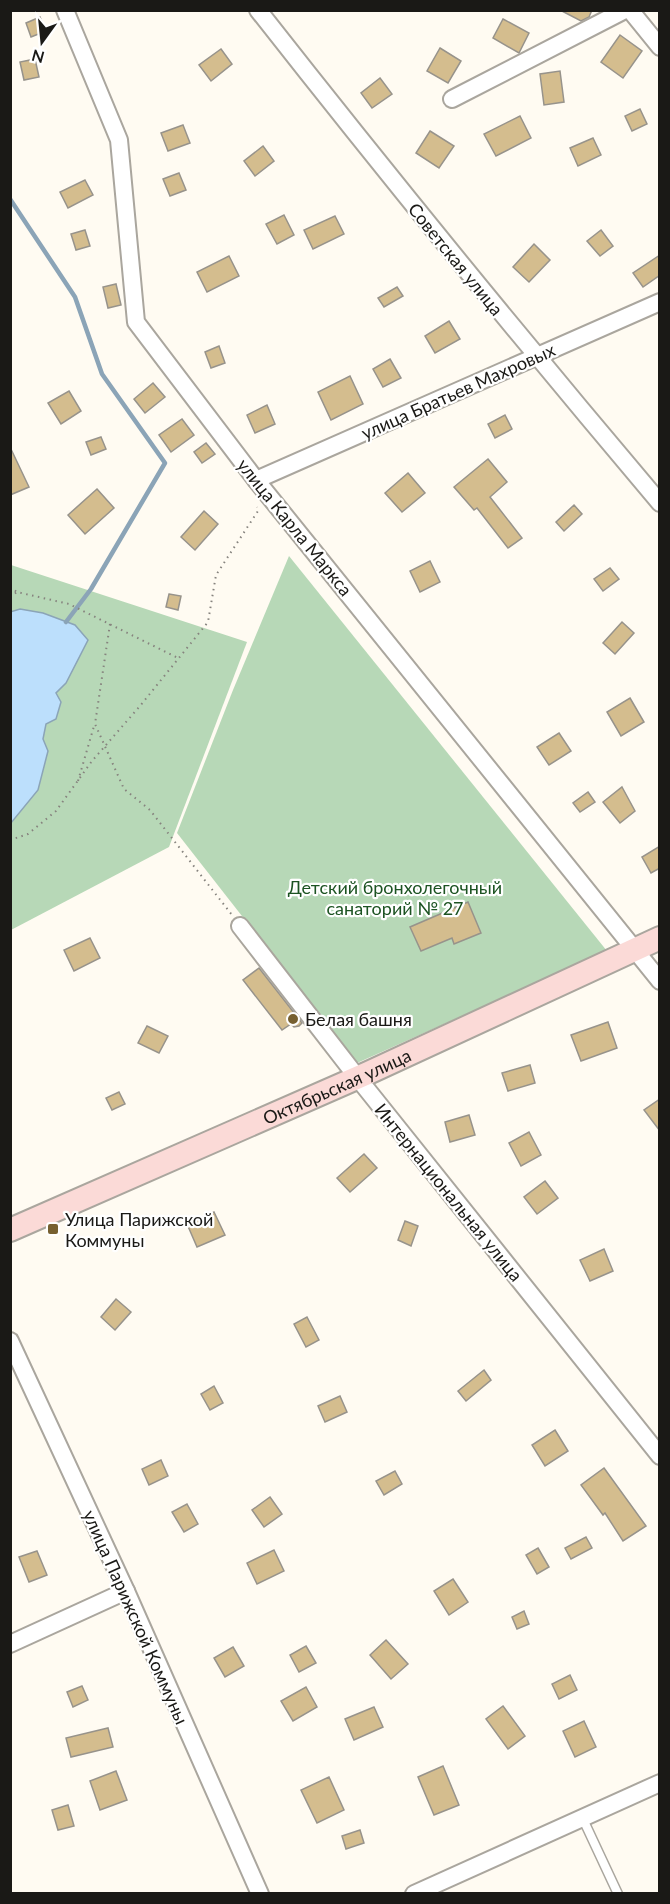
<svg xmlns="http://www.w3.org/2000/svg" width="670" height="1904" viewBox="0 0 670 1904" font-family="Lato,sans-serif">
  <rect width="100%" height="100%" fill="#fffbf2"/>
  <!-- green -->
  <g fill="#b7d8b7">
    <path d="M289,556L607,951L357,1063L177,833L233,690Z"/>
    <path d="M11,565L247,642L169,847L11,930Z"/>
  </g>
  <!-- water -->
  <path fill="#bcdffc" stroke="#8ba4b7" stroke-width="1.5" d="M20,609L43,613L75,625L88,640L66,683L56,693L61,702L56,719L46,724L43,739L48,751L38,790L11,823L10,612Z"/>
  <g fill="none" stroke-linecap="round" stroke-linejoin="round">
    <!-- stream -->
    <path stroke="#8ba4b7" stroke-width="4.5" d="M10,199L75,297L102,374L165,463L91,589L66,622"/>
  </g>
  <!-- building -->
  <g fill="#d4bd8e" stroke="#97938b" stroke-width="1.5">
    <path d="M560,10H592L589,17L581,21Z"/>
    <path d="M40,17L46,31L31,37L26,23Z"/>
    <path d="M503,19L529,33L519,53L493,38Z"/>
    <path d="M620,35L642,51L623,78L601,62Z"/>
    <path d="M440,48L461,61L448,83L427,71Z"/>
    <path d="M221,49L232,64L211,81L199,65Z"/>
    <path d="M35,59L39,77L24,80L20,62Z"/>
    <path d="M560,71L564,102L544,105L540,74Z"/>
    <path d="M380,78L392,94L372,108L361,93Z"/>
    <path d="M640,109L647,124L632,131L625,116Z"/>
    <path d="M520,116L531,138L496,156L484,134Z"/>
    <path d="M183,125L190,143L168,151L161,133Z"/>
    <path d="M430,131L454,146L439,168L416,153Z"/>
    <path d="M593,138L601,155L578,166L570,148Z"/>
    <path d="M263,146L274,161L255,176L244,161Z"/>
    <path d="M179,173L186,190L170,196L163,179Z"/>
    <path d="M85,180L93,195L68,208L60,192Z"/>
    <path d="M284,215L294,235L277,244L266,224Z"/>
    <path d="M335,216L344,234L313,249L304,230Z"/>
    <path d="M85,230L90,246L76,250L71,234Z"/>
    <path d="M601,230L613,246L600,256L587,241Z"/>
    <path d="M534,244L550,260L529,282L513,267Z"/>
    <path d="M660,255V275L643,287L633,273Z"/>
    <path d="M229,256L239,276L207,292L197,272Z"/>
    <path d="M116,284L121,305L108,308L103,287Z"/>
    <path d="M397,287L403,296L384,307L378,298Z"/>
    <path d="M449,321L460,339L435,353L425,336Z"/>
    <path d="M219,346L225,363L211,368L205,352Z"/>
    <path d="M390,359L401,378L383,387L373,369Z"/>
    <path d="M350,376L363,404L331,420L318,392Z"/>
    <path d="M153,383L165,397L145,413L134,399Z"/>
    <path d="M69,391L81,411L61,424L48,403Z"/>
    <path d="M267,405L275,424L255,433L247,415Z"/>
    <path d="M505,415L512,429L495,438L488,424Z"/>
    <path d="M182,419L194,435L171,452L159,435Z"/>
    <path d="M101,437L106,449L91,455L86,442Z"/>
    <path d="M206,443L215,454L202,463L194,452Z"/>
    <path d="M10,447L29,487L10,495Z"/>
    <path d="M488,459L507,482L490,497L522,538L508,548L477,508L474,510L454,487Z"/>
    <path d="M408,473L425,493L402,512L385,493Z"/>
    <path d="M97,489L114,508L85,534L68,515Z"/>
    <path d="M574,505L582,514L564,531L556,522Z"/>
    <path d="M204,511L218,524L195,550L181,537Z"/>
    <path d="M430,561L440,582L420,592L410,571Z"/>
    <path d="M610,568L619,579L603,591L594,579Z"/>
    <path d="M169,594L181,596L178,610L166,607Z"/>
    <path d="M622,622L634,633L615,654L603,643Z"/>
    <path d="M630,698L644,722L621,736L607,712Z"/>
    <path d="M559,733L571,751L549,765L537,747Z"/>
    <path d="M622,787L635,811L620,823L603,802Z"/>
    <path d="M588,792L595,802L580,812L573,803Z"/>
    <path d="M660,846V868L651,873L642,857Z"/>
    <path d="M468,902L481,933L454,944L452,938L421,951L410,927Z"/>
    <path d="M90,938L100,958L74,971L64,950Z"/>
    <path d="M259,968L302,1023L299,1026L294,1027L291,1024L282,1030L243,980Z"/>
    <path d="M608,1022L617,1048L581,1061L571,1035Z"/>
    <path d="M147,1026L168,1036L159,1053L138,1043Z"/>
    <path d="M530,1065L535,1083L508,1091L502,1073Z"/>
    <path d="M119,1092L125,1104L112,1110L106,1098Z"/>
    <path d="M660,1099V1131L644,1110Z"/>
    <path d="M469,1115L475,1135L450,1142L445,1122Z"/>
    <path d="M529,1132L541,1155L521,1166L509,1143Z"/>
    <path d="M364,1154L377,1168L350,1192L337,1178Z"/>
    <path d="M545,1181L558,1198L537,1214L524,1197Z"/>
    <path d="M214,1212L225,1235L197,1247L187,1224Z"/>
    <path d="M405,1221L418,1226L411,1246L398,1240Z"/>
    <path d="M604,1249L613,1271L590,1281L580,1260Z"/>
    <path d="M116,1299L131,1312L115,1330L101,1317Z"/>
    <path d="M307,1317L319,1340L306,1347L294,1324Z"/>
    <path d="M484,1370L491,1380L466,1401L458,1391Z"/>
    <path d="M214,1386L223,1403L210,1410L201,1394Z"/>
    <path d="M340,1396L347,1412L325,1422L318,1406Z"/>
    <path d="M555,1430L568,1451L545,1466L532,1445Z"/>
    <path d="M161,1460L168,1476L149,1485L142,1469Z"/>
    <path d="M604,1468L646,1526L623,1541L605,1513L603,1515L581,1485Z"/>
    <path d="M395,1471L402,1484L384,1495L376,1481Z"/>
    <path d="M270,1497L282,1514L264,1527L252,1510Z"/>
    <path d="M187,1504L198,1524L184,1532L172,1512Z"/>
    <path d="M586,1537L592,1548L571,1559L565,1548Z"/>
    <path d="M538,1548L549,1567L537,1574L526,1555Z"/>
    <path d="M274,1550L284,1571L257,1584L247,1563Z"/>
    <path d="M37,1551L47,1575L29,1582L19,1557Z"/>
    <path d="M453,1579L468,1602L449,1615L434,1591Z"/>
    <path d="M524,1611L529,1624L517,1629L512,1617Z"/>
    <path d="M386,1640L408,1664L391,1679L370,1655Z"/>
    <path d="M306,1646L316,1663L299,1672L290,1655Z"/>
    <path d="M233,1647L244,1666L225,1677L214,1658Z"/>
    <path d="M570,1675L577,1690L559,1699L552,1684Z"/>
    <path d="M82,1686L88,1700L73,1707L67,1692Z"/>
    <path d="M306,1687L317,1707L293,1721L281,1701Z"/>
    <path d="M503,1706L525,1736L508,1749L486,1719Z"/>
    <path d="M374,1707L383,1727L354,1740L345,1719Z"/>
    <path d="M584,1721L596,1747L575,1757L563,1731Z"/>
    <path d="M108,1728L113,1747L71,1757L66,1738Z"/>
    <path d="M443,1766L459,1805L434,1815L418,1777Z"/>
    <path d="M116,1771L127,1800L100,1810L90,1781Z"/>
    <path d="M329,1777L344,1810L317,1823L301,1790Z"/>
    <path d="M68,1805L74,1826L58,1830L52,1810Z"/>
    <path d="M360,1830L364,1843L346,1849L342,1836Z"/>
  </g>
  <g fill="none" stroke-linecap="round" stroke-linejoin="round">
    <defs>
      <path id="service" d="M582,1817L618,1894"/>
      <g id="minor">
        <path d="M65,10L119,140L136,322L256,480L660,981"/>
        <path d="M258,10C389,177 523,341 660,503"/>
        <path d="M630,10L660,47"/>
        <path d="M452,99L625,10"/>
        <path d="M256,480L660,302"/>
        <path d="M240,926L357,1077L660,1456"/>
        <path d="M10,1341L126,1591L260,1894"/>
        <path d="M10,1644L126,1591"/>
        <path d="M414,1894L660,1783"/>
      </g>
      <g id="secondary">
        <path id="s1" d="M10,1230L368,1073L660,938"/>
      </g>
    </defs>
    <!-- service casing -->
    <use href="#service" stroke="#aaa69e" stroke-width="11"/>
    <!-- minor casing -->
    <use href="#minor" stroke="#aaa69e" stroke-width="20"/>
    <!-- secondary casing -->
    <use href="#secondary" stroke="#aaa69e" stroke-width="26"/>
    <!-- path -->
    <g stroke="#86837e" stroke-width="2" stroke-dasharray="1.5 4.5" stroke-linecap="butt">
      <path d="M10,587L17,592"/>
      <path d="M10,597L17,592L69,604L178,658"/>
      <path d="M110,624L95,724L124,789L150,810L232,915"/>
      <path d="M78,781L94,726"/>
      <path d="M10,840L28,834L56,811L92,761L140,706L208,622L216,575L258,511L257,507"/>
    </g>
    <!-- service -->
    <use href="#service" stroke="#fff" stroke-width="8"/>
    <!-- minor -->
    <use href="#minor" stroke="#fff" stroke-width="16"/>
    <!-- secondary -->
    <use href="#secondary" stroke="#fbdad7" stroke-width="22"/>
  </g>
  <!-- markers -->
  <g fill="#776030" stroke="#fff" stroke-width="2">
    <circle cx="293" cy="1019" r="6"/>
    <rect x="47" y="1223" width="12" height="12" rx="3"/>
  </g>
  <g text-anchor="middle" dominant-baseline="central" stroke-width="4.5" stroke-linejoin="round" paint-order="stroke">
    <!-- street labels -->
    <g font-size="18" fill="#1a1916" stroke="#fff">
      <text transform="translate(456 259) rotate(51)">Советская улица</text>
      <text transform="translate(458 391) rotate(-24)">улица Братьев Махровых</text>
      <text transform="translate(295 527) rotate(51)">улица Карла Маркса</text>
      <text stroke="none"><textPath href="#s1" startOffset="357">Октябрьская улица</textPath></text>
      <text transform="translate(449 1192) rotate(51)">Интернациональная улица</text>
      <text transform="translate(136 1617) rotate(66)">улица Парижской Коммуны</text>
    </g>
    <!-- park labels -->
    <g font-size="18" fill="#1c5322" stroke="#fff">
      <text x="395" y="887">Детский бронхолегочный<tspan x="395" dy="21">санаторий № 27</tspan></text>
    </g>
    <!-- poi labels -->
    <g font-size="18" fill="#1a1916" stroke="#fff" text-anchor="start">
      <text x="305" y="1019">Белая башня</text>
      <text x="65" y="1219">Улица Парижской<tspan x="65" dy="21">Коммуны</tspan></text>
    </g>
  </g>
  <!-- border -->
  <rect width="670" height="1904" fill="none" stroke="#1a1916" stroke-width="24"/>
  <!-- north arrow -->
  <g transform="translate(42 42) rotate(195)" stroke="#ffffff" stroke-width="4.5" paint-order="stroke">
  <path d="M0-4.5L10 22L0 15L-10 22Z" fill="#1a1916"/>
  <text y="-9" font-size="16" font-weight="bold" text-anchor="middle" fill="#1a1916">N</text>
  </g>
</svg>
